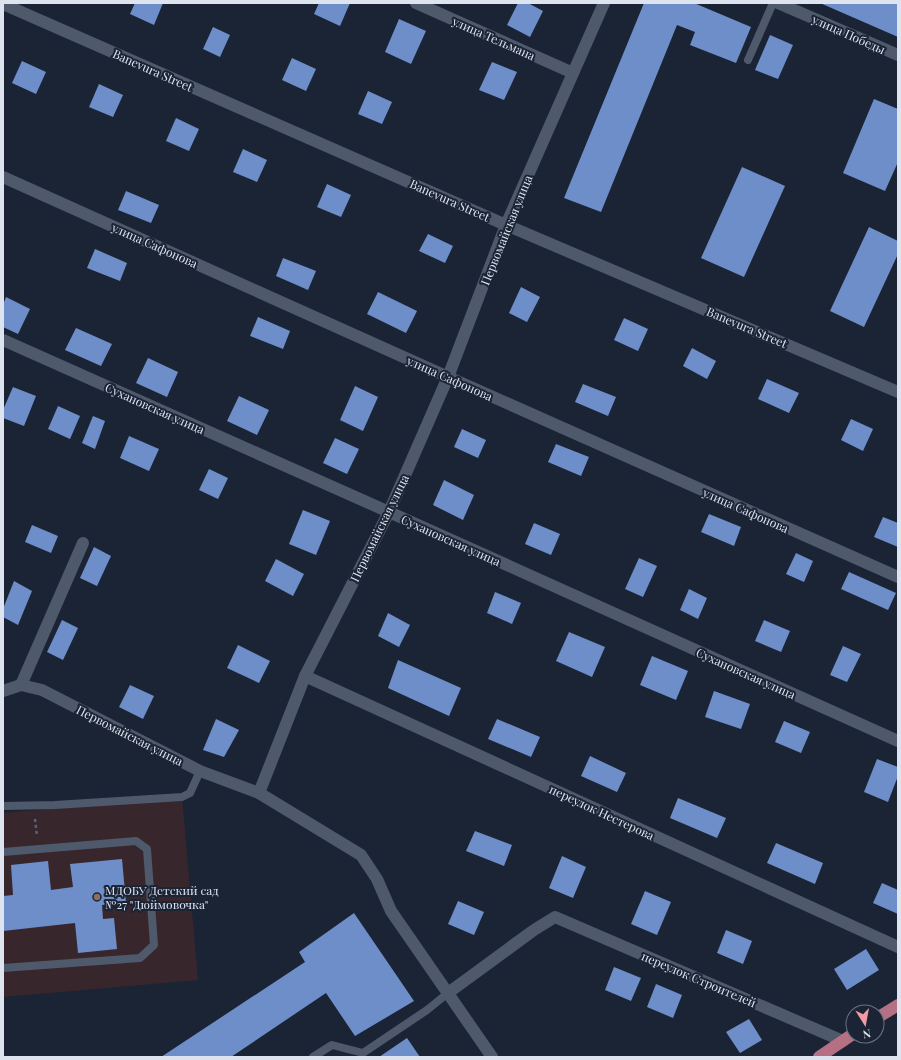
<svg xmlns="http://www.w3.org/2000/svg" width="901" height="1060" viewBox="0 0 901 1060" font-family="'Playfair Display',serif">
  <rect width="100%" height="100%" fill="#1b2435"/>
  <!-- education -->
  <path fill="#38262d" d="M182,797L198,980L3,997V813Z"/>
  <!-- building -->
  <g fill="#6e8ec9">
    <path d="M135,3H163L154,25L130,14Z"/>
    <path d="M319,3H350L340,26L314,14Z"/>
    <path d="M518,3H528L543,11L530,37L507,25Z"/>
    <path d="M644,3H694L751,27L736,63L690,45L695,32L677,25L601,212L564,198Z"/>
    <path d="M820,3H898V37Z"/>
    <path d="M399,19L426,31L411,64L385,52Z"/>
    <path d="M213,27L230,35L220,57L203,49Z"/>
    <path d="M770,35L793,45L778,79L755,70Z"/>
    <path d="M292,58L316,69L306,91L282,80Z"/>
    <path d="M22,61L46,72L36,94L12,83Z"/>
    <path d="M492,62L517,72L504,100L479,90Z"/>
    <path d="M99,84L123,95L113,117L89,107Z"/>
    <path d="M368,91L392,102L382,124L358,114Z"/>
    <path d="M874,99L898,109V162L885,191L843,173Z"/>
    <path d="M176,118L199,129L189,151L166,141Z"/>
    <path d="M243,149L267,160L257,182L233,172Z"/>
    <path d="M742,167L785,186L744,277L701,258Z"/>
    <path d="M327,184L351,195L341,217L317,207Z"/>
    <path d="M126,191L159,205L151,223L118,210Z"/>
    <path d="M869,227L898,241V254L864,327L830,311Z"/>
    <path d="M428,234L453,246L445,263L419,251Z"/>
    <path d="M95,249L127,263L120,281L87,268Z"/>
    <path d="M283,258L316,271L308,290L276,276Z"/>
    <path d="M521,287L540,297L527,322L509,313Z"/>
    <path d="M378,292L417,311L406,333L367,314Z"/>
    <path d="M6,297L30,309L18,334L3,327V305Z"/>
    <path d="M258,317L290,331L283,349L250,336Z"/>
    <path d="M624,318L648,329L638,351L614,340Z"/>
    <path d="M76,328L112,344L101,366L65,350Z"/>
    <path d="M692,348L716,361L707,379L683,366Z"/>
    <path d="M148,358L178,372L167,397L136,383Z"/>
    <path d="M767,379L799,393L789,413L758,399Z"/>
    <path d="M583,384L616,397L608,416L575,402Z"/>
    <path d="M355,386L378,397L363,431L340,420Z"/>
    <path d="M13,387L36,396L24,426L3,418V410Z"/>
    <path d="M239,396L269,410L257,435L227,421Z"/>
    <path d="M58,406L80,416L70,439L48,429Z"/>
    <path d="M93,416L105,421L95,449L82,443Z"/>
    <path d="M851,419L873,429L863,451L841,440Z"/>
    <path d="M462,429L486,440L478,458L454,447Z"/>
    <path d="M129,436L159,449L149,471L120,458Z"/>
    <path d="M335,438L359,449L347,474L323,463Z"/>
    <path d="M556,444L589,457L581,476L548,462Z"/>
    <path d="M209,469L228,478L218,499L199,490Z"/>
    <path d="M444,480L474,495L463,520L433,505Z"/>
    <path d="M303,510L330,521L316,555L289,544Z"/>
    <path d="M709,514L741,527L734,546L701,532Z"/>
    <path d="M883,517L898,523V547L874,537Z"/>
    <path d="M534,523L560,534L551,555L525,544Z"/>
    <path d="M32,525L58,536L51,553L25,542Z"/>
    <path d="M94,547L111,556L97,586L80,578Z"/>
    <path d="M796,553L813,561L804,582L786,574Z"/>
    <path d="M639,558L657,566L643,597L625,589Z"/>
    <path d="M276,559L304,574L293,596L265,581Z"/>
    <path d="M849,572L896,593L888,610L841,589Z"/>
    <path d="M14,581L32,591L18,625L3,617V609Z"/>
    <path d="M689,589L707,598L698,619L680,610Z"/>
    <path d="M495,592L521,603L512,624L487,613Z"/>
    <path d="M388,613L410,625L399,647L378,636Z"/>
    <path d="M62,620L78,628L63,660L47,652Z"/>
    <path d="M764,620L790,631L781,652L755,641Z"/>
    <path d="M569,632L605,647L592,677L556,661Z"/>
    <path d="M238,645L270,661L259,683L227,668Z"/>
    <path d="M843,646L861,654L847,682L830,675Z"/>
    <path d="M652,656L688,671L676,700L640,685Z"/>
    <path d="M398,660L461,688L449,716L388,688Z"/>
    <path d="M130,685L154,696L143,719L119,707Z"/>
    <path d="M714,691L750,704L741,729L705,717Z"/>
    <path d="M216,719L239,730L224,757L203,750Z"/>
    <path d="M497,719L540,737L531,757L488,739Z"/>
    <path d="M784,721L810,732L801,753L775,742Z"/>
    <path d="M590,756L626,773L617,792L581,776Z"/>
    <path d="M877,759L898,767V776L888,802L864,792Z"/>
    <path d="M678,798L726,818L717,838L670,818Z"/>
    <path d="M475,831L512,845L504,866L466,851Z"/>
    <path d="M776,843L823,863L815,884L767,863Z"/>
    <path d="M562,856L586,867L573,898L549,888Z"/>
    <path d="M122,859L126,903L102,905L103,919L114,918L117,949L78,953L75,923L3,931V896L13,895L11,865L48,861L51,890L73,887L70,864Z"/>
    <path d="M882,883L898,890V914L873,903Z"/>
    <path d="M645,891L671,902L657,935L631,924Z"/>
    <path d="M458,901L484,912L474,935L448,924Z"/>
    <path d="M354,913L414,1001L355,1036L326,993L231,1057H161L305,962L299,952Z"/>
    <path d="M726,930L752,941L743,964L717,953Z"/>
    <path d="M866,949L879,970L847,990L834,969Z"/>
    <path d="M614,967L641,978L631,1001L605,990Z"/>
    <path d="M656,984L682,995L673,1018L647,1007Z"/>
    <path d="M749,1019L762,1040L740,1053L726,1032Z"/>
    <path d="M407,1038L420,1057H379Z"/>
  </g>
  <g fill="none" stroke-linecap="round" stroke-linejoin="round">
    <!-- path -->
    <path stroke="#5b6373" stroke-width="2.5" stroke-dasharray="3 3" stroke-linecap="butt" d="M35,819L37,836"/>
    <!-- lane -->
    <g stroke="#4e596c" stroke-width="8">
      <path d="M748,60L773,3"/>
      <path d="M3,806L55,805L182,797L190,793L200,771"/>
      <path d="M3,852L136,841L147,849L154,945L140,958L3,968"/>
      <path d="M313,1057L332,1045L363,1053L427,1010L448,993"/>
    </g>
    <!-- street -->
    <g stroke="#4e596c" stroke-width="12">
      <path d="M416,3L573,73"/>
      <path d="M778,3L898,55"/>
      <path d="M3,4L506,225L898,392"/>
      <path d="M3,177L448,377L898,577"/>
      <path d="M3,340L389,512L898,741"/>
      <path d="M305,676L898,947"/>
      <path d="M21,685L83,543"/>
      <path d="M3,691L21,685L42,690L200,771L259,793L361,855L377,879L391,911L492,1057"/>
      <path d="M259,793L305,676L389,512L448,377L506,225L604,3"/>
      <path d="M448,993L534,930L555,917L843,1041"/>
    </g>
    <!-- primary -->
    <g stroke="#b67083" stroke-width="12">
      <path d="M877,1018L898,1005"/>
      <path d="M819,1057L853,1034"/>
    </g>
  </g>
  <!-- markers -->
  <circle fill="#8d6e63" stroke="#1b2435" stroke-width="1.5" cx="97" cy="897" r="4"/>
  <g text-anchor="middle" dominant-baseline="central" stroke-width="4" stroke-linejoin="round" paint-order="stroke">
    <!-- street labels -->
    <g font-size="12" fill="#dde3ef" stroke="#1b2435">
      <text transform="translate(849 34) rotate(24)">улица Победы</text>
      <text transform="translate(494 38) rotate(24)">улица Тельмана</text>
      <text transform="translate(153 70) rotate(24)">Banevura Street</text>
      <text transform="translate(450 200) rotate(24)">Banevura Street</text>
      <text transform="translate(506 230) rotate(-68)">Первомайская улица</text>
      <text transform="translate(155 245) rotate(24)">улица Сафонова</text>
      <text transform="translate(747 327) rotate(23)">Banevura Street</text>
      <text transform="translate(450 378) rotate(24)">улица Сафонова</text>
      <text transform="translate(155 408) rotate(24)">Сухановская улица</text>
      <text transform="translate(746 510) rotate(24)">улица Сафонова</text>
      <text transform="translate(379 528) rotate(-64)">Первомайская улица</text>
      <text transform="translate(451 540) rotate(24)">Сухановская улица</text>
      <text transform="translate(746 673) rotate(24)">Сухановская улица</text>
      <text transform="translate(130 735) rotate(27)">Первомайская улица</text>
      <text transform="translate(602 812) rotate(25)">переулок Нестерова</text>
      <text transform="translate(699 979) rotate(23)">переулок Строителей</text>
    </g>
    <!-- poi labels -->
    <g font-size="12" fill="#dde3ef" stroke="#1b2435" text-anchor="start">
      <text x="105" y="890">МДОБУ Детский сад<tspan x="105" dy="14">№27 "Дюймовочка"</tspan></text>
    </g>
  </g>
  <!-- border -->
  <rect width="901" height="1060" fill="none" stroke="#dde3ef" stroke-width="8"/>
  <!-- north arrow -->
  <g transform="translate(865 1024) rotate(169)"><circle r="19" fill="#1b2435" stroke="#69707f"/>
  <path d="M0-3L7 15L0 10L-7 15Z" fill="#f49aa2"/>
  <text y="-6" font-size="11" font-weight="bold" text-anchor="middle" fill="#dde3ef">N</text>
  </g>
</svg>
